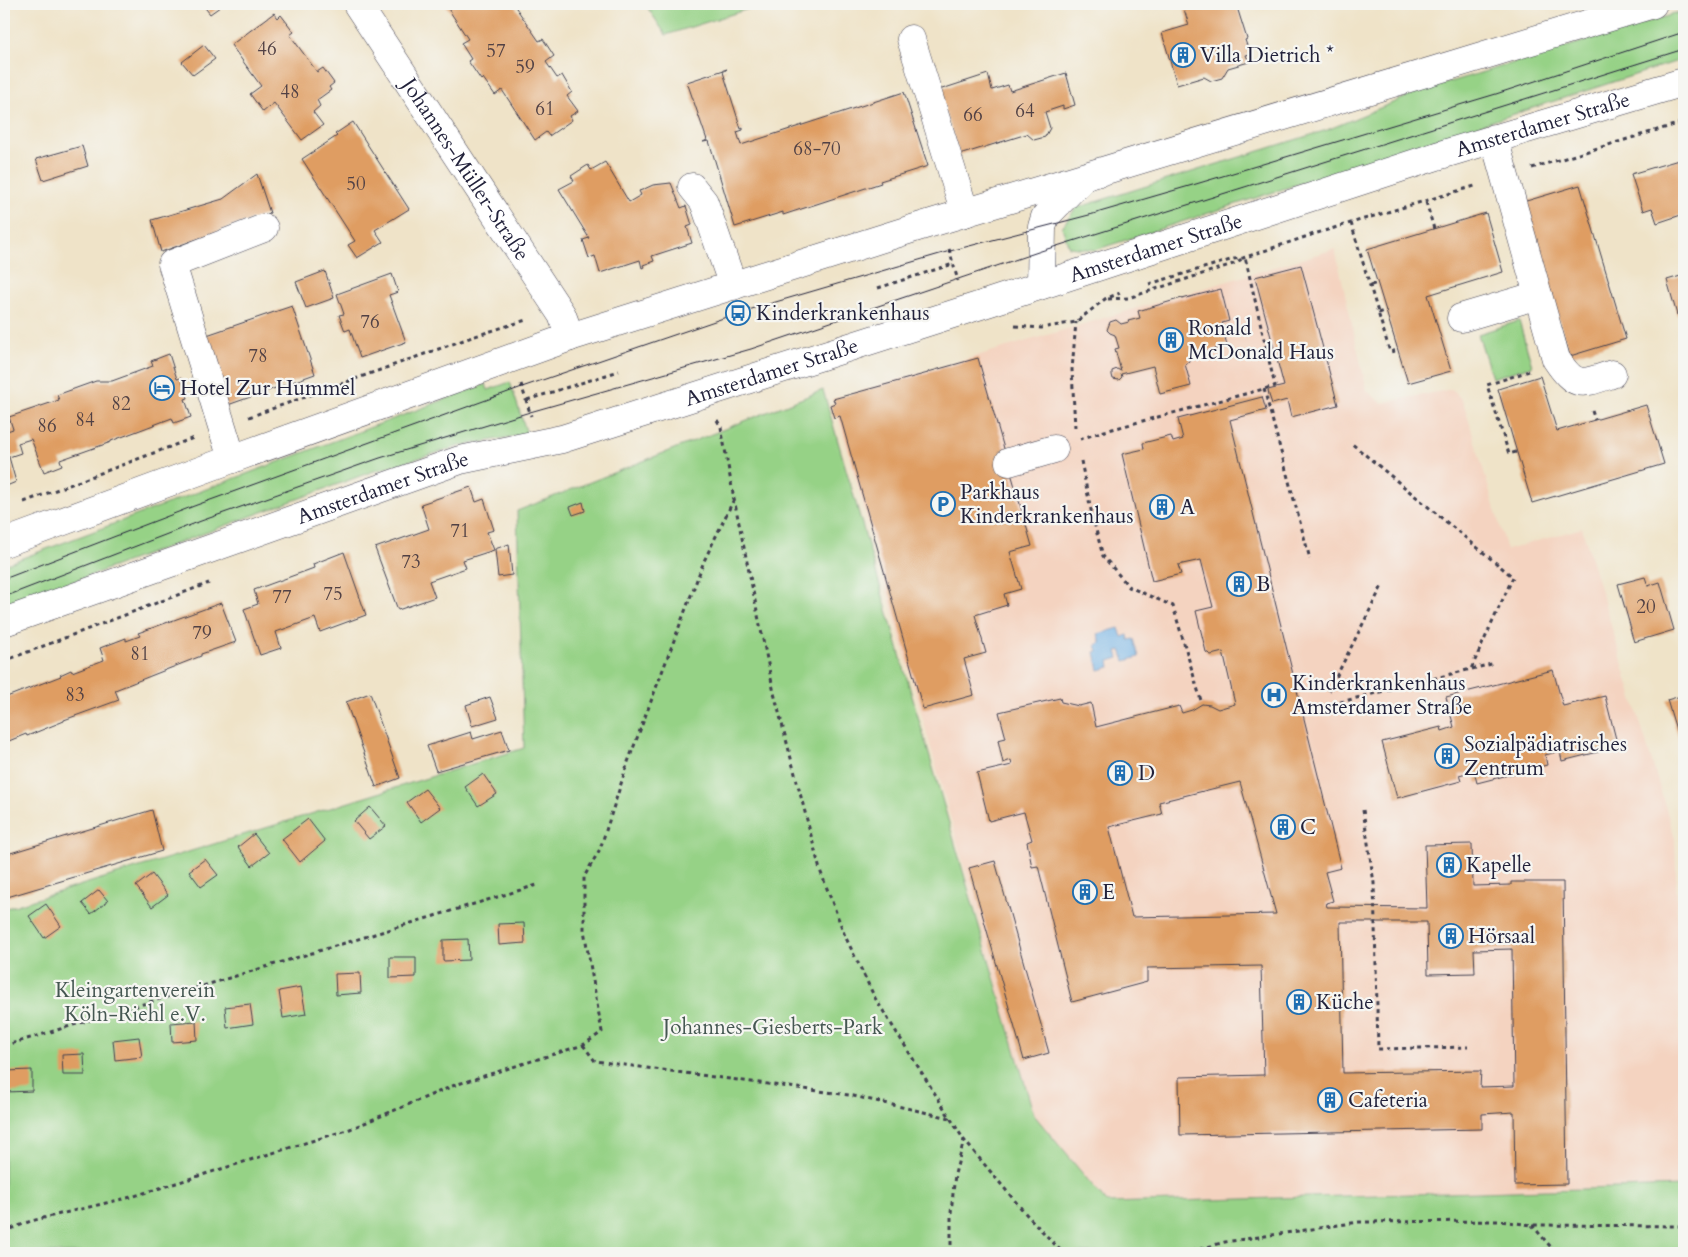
<svg xmlns="http://www.w3.org/2000/svg" width="1688" height="1257" viewBox="0 0 1688 1257" font-family="Cardo,serif">
  <rect width="100%" height="100%" fill="#f6f6f2"/>
  <filter id="ink" filterUnits="userSpaceOnUse"><feTurbulence type="fractalNoise" baseFrequency=".02" numOctaves="2"/><feDisplacementMap in="SourceGraphic" scale="10" xChannelSelector="R" yChannelSelector="G"/><feConvolveMatrix kernelMatrix="1 2 1 2 8 2 1 2 1" color-interpolation-filters="sRGB"/></filter>
  <filter id="wash" filterUnits="userSpaceOnUse"><feTurbulence type="fractalNoise" baseFrequency=".0096" numOctaves="4" result="noise"/><feDisplacementMap in="SourceGraphic" scale="20" xChannelSelector="R" yChannelSelector="G"/><feGaussianBlur stdDeviation="1.12" result="paint"/><feColorMatrix in="noise" values="0 0 0 0 0 0 0 0 0 0 0 0 0 0 0 0 0 1.4 0 .05"/><feComposite in="paint" operator="in"/></filter>
  <g filter="url(#wash)">
    <rect width="100%" height="100%" fill="#efe3c8"/>
    <!-- built -->
    <path fill="#f4d3c0" d="M1335,249L1367,391L1382,403L1452,389L1463,401L1507,550L1582,528L1675,839L1684,1186L1107,1203L1034,1115L833,399Z"/>
    <!-- green -->
    <g fill="#96d286" stroke="#5c7a60">
      <path d="M645,4H764L666,35Z"/>
      <path d="M1684,11V59L1095,250L1069,247L1062,227L1076,208L1327,130L1421,91Z"/>
      <path d="M1519,321L1532,366L1492,378L1478,334Z"/>
      <path d="M510,382L527,434L460,446L371,472L4,607V565L486,384L488,390Z"/>
      <path d="M823,390L1034,1115L1107,1203L1684,1186V1253H4V909L524,748L517,511Z"/>
    </g>
    <!-- water -->
    <path fill="#71b0e4" stroke="#4a6990" d="M1119,628L1122,637L1128,635L1129,640L1134,639L1139,657L1125,661L1121,650L1117,651L1119,658L1109,661L1110,667L1099,670L1095,652L1098,651L1096,645L1101,643L1098,634Z"/>
    <g id="blocks">
      <!-- building -->
      <g fill="#df9d62" fill-rule="evenodd">
        <path d="M202,4H224L210,14Z"/>
        <path d="M445,4H516L514,5L539,41L543,39L554,56L546,62L557,78L562,75L572,92L567,96L578,111L570,116L572,120L549,136L546,132L535,140L502,90L495,95L483,78L481,80L468,61L471,59L461,43L468,39Z"/>
        <path d="M1189,4H1236L1247,39L1245,40L1250,54L1246,55L1249,62L1228,68L1222,78L1211,81L1204,77L1177,85L1162,33L1189,25L1183,6Z"/>
        <path d="M274,13L278,18L281,15L294,32L290,35L317,72L323,68L334,83L329,87L331,90L317,100L320,106L313,112L323,125L302,140L274,103L263,112L250,94L261,86L231,45Z"/>
        <path d="M204,45L215,59L193,75L182,62Z"/>
        <path d="M727,69L723,72L741,129L743,128V130L737,132L741,145L904,92L928,166L880,181L881,183L783,215V212L735,227L709,141L703,142L707,140L687,82Z"/>
        <path d="M1066,73L1075,105L1063,109V106L1045,112L1050,128L1045,137L1034,140L1027,134L959,155L939,90L988,74L992,90L1008,85L1010,91Z"/>
        <path d="M353,122L409,209L375,230L383,242L357,258L348,245L355,241L302,159L337,136L335,134Z"/>
        <path d="M82,146L88,166L43,180L36,159Z"/>
        <path d="M1682,159L1683,162H1684V214L1657,223L1652,208L1643,211L1631,174Z"/>
        <path d="M605,162L629,202L641,195L639,191L642,190L653,185L671,183L681,208L686,206L692,225L687,227L692,243L652,256L654,261L643,265L644,267L642,268L640,260L600,273L595,256L589,258L583,240L589,238L559,189L574,181L571,176L588,165L591,170Z"/>
        <path d="M257,174L270,213L161,252L152,220L223,199Z"/>
        <path d="M1580,185L1626,339L1570,356L1523,202Z"/>
        <path d="M1486,213L1503,272L1428,295L1451,371L1408,383L1367,249Z"/>
        <path d="M1301,265L1338,405L1291,417L1287,400L1272,404L1269,395L1268,390L1284,386L1255,277Z"/>
        <path d="M325,271L334,298L306,308L296,282Z"/>
        <path d="M392,274L398,292L389,295L406,342L360,358L350,329L345,331L339,315L344,314L337,294Z"/>
        <path d="M1684,275V313L1677,315L1667,280Z"/>
        <path d="M1221,289L1229,321L1222,323L1227,346L1190,356L1189,361L1185,364L1191,386L1160,394L1153,366L1121,374L1122,377L1119,380L1113,379L1112,375V371L1117,369L1121,371L1115,349L1119,348L1115,335L1110,333L1107,330L1110,322L1116,320L1121,324L1129,322L1128,321L1140,318L1138,311L1182,298V299Z"/>
        <path d="M292,306L315,374L225,406L201,337Z"/>
        <path d="M169,354L177,379L181,378L188,398L185,399L191,417L174,423L172,418L111,441V442L60,460L62,465L44,472L31,439L18,443L21,453L9,457L16,482L4,487V432L13,429L9,417L59,400L57,395L96,381H112L153,366L151,361Z"/>
        <path d="M978,358L1032,546L1010,552L1021,589L1004,594L1007,605L975,615L986,653L964,659L974,695L923,709L840,416L834,418L830,405L835,403L833,399L928,373V372Z"/>
        <path d="M1540,376L1557,431L1646,405L1664,464L1532,503L1498,389Z"/>
        <path d="M1262,397L1266,410L1230,420L1341,868L1325,872L1333,901L1326,903L1327,907L1427,908L1425,845L1472,844L1473,886L1511,885V882H1563L1567,1184L1515,1185L1514,1112L1482,1114V1129L1180,1135L1179,1077L1264,1075L1261,966L1147,968V982L1072,1002L1038,866L1032,867L1027,842L1032,840L1024,812L989,821L977,773L1012,765L1011,760L1003,763L998,740L1006,738L999,712L1060,698L1061,702L1079,706L1091,703L1096,727L1179,706L1182,713L1192,710L1202,704L1210,705L1218,709L1235,704L1223,652L1211,655L1206,652L1196,611L1213,607L1201,560L1178,565L1181,574L1152,581L1122,454L1144,449L1143,443L1171,436L1173,442L1183,439L1178,419ZM1240,782L1276,914L1132,917L1109,827L1162,814L1159,802ZM1340,922H1427L1428,974L1475,973L1474,950L1512,949L1514,1086L1480,1087L1481,1071L1343,1073Z"/>
        <path d="M471,487L476,502L484,499L494,530L487,532L494,550L463,560L466,568L429,581L435,597L398,610L375,548L429,529L421,504Z"/>
        <path d="M583,502L585,511L573,515L570,507Z"/>
        <path d="M509,544L512,575L498,577L495,549Z"/>
        <path d="M344,552L366,615L320,632L315,618L276,632L281,648L260,655L244,609L258,604L254,590L314,568L313,564Z"/>
        <path d="M1645,577L1648,586L1660,582L1674,630L1634,642L1630,629H1631L1618,584Z"/>
        <path d="M221,603L236,642L201,654V656L115,690L119,700L64,720V721L27,736L26,734L4,743V698L61,676L60,675L71,670L72,672L104,660L100,648L126,638V641L140,636L138,633Z"/>
        <path d="M1553,670L1563,706L1605,696L1618,747L1562,761L1560,751L1545,755L1547,765L1477,783L1474,771L1459,775L1461,781L1397,798L1382,742L1441,727L1442,731L1454,727L1446,697Z"/>
        <path d="M370,693L400,778L376,787L346,702Z"/>
        <path d="M1684,695V756L1667,700Z"/>
        <path d="M490,697L498,718L472,726L466,705Z"/>
        <path d="M502,730L509,750L436,771L427,746L471,732L473,739Z"/>
        <path d="M483,774L497,794L478,806L465,787Z"/>
        <path d="M425,789L440,808L421,822L407,802Z"/>
        <path d="M370,807L386,826L369,839L354,821Z"/>
        <path d="M152,810L162,851L4,898V855Z"/>
        <path d="M308,819L325,841L300,862L282,839Z"/>
        <path d="M254,834L269,853L252,866L238,847Z"/>
        <path d="M205,859L218,875L201,887L189,871Z"/>
        <path d="M995,861L1049,1053L1024,1060L969,868Z"/>
        <path d="M152,874L168,895L152,907L136,886Z"/>
        <path d="M99,890L108,901L91,914L82,903Z"/>
        <path d="M46,904L61,926L44,938L29,916Z"/>
        <path d="M524,923L525,943L499,945L498,924Z"/>
        <path d="M468,939L469,960L443,961V940Z"/>
        <path d="M390,957H416V977L390,978Z"/>
        <path d="M360,973L361,993L336,995L335,974Z"/>
        <path d="M301,987L306,1014L283,1018L279,991Z"/>
        <path d="M250,1004L253,1024L227,1028L225,1007Z"/>
        <path d="M196,1021L197,1040L172,1042L171,1023Z"/>
        <path d="M139,1037L142,1057L115,1060L113,1040Z"/>
        <path d="M84,1054L85,1075H63L62,1055Z"/>
        <path d="M32,1070V1091L6,1092V1071Z"/>
      </g>
    </g>
  </g>
  <g filter="url(#ink)">
    <use href="#blocks" fill-opacity="0" stroke="#413f50" stroke-width="1"/>
    <g fill="none" stroke-linecap="round" stroke-linejoin="round">
      <defs>
        <g id="minor">
          <path id="s1" d="M357,4L562,315L570,337"/>
          <path d="M911,39L965,213"/>
          <path d="M1494,138L1556,359C1576,389 1582,384 1612,374"/>
          <path d="M692,187L704,202L733,286"/>
          <path d="M1461,318L1538,295"/>
          <path d="M232,459L172,264L264,228"/>
          <path d="M1009,462L1054,449"/>
        </g>
        <g id="major">
          <path d="M1041,285L1042,227L1045,217L1082,179"/>
          <path d="M4,543L232,459L570,337L918,227L1653,4"/>
          <path id="s2" d="M4,622L460,460L562,439L978,306L1437,156L1684,82"/>
        </g>
      </defs>
      <!-- minor casing -->
      <use href="#minor" stroke="#413f50" stroke-width="29"/>
      <!-- major casing -->
      <use href="#major" stroke="#413f50" stroke-width="29"/>
      <!-- path -->
      <g stroke="#413f50" stroke-width="3" stroke-dasharray="4 4" stroke-linecap="butt">
        <path d="M1532,168L1684,122"/>
        <path d="M1426,202L1434,229"/>
        <path d="M1351,223L1390,352L1398,350"/>
        <path d="M949,249L958,281"/>
        <path d="M1149,284L1234,259L1243,258L1314,234L1478,185"/>
        <path d="M1371,285L1377,283"/>
        <path d="M878,288L953,264"/>
        <path d="M1108,299L1128,298L1236,263L1243,258"/>
        <path d="M1378,313L1386,310"/>
        <path d="M1015,326L1041,328L1076,322L1105,299L1120,293"/>
        <path d="M521,384L531,416"/>
        <path d="M1264,389L1310,559"/>
        <path d="M527,400L619,371"/>
        <path d="M1592,411L1595,420"/>
        <path d="M249,417L472,337L526,320"/>
        <path d="M717,420L721,427L734,499L774,693L820,870L845,936L875,998L964,1140L1026,1214L1063,1253"/>
        <path d="M1075,428L1072,370L1076,322"/>
        <path d="M1080,439L1101,432L1275,386L1245,257"/>
        <path d="M1516,452L1509,454L1487,385L1529,371"/>
        <path d="M1081,461L1092,515L1103,556L1129,587L1173,606L1202,704"/>
        <path d="M24,502L196,437"/>
        <path d="M4,661L209,583"/>
        <path d="M1472,669L1495,663"/>
        <path d="M1329,691L1383,584"/>
        <path d="M1309,710L1471,669L1513,577L1351,443"/>
        <path d="M1363,810L1374,883L1378,1049L1468,1047"/>
        <path d="M583,1045L595,1061L849,1095L950,1118"/>
        <path d="M4,1046L537,885"/>
        <path d="M1532,1225L1556,1253"/>
        <path d="M4,1232L31,1221L131,1197L350,1129L455,1085L583,1045L602,1032L584,930V877L600,849L628,762L704,561L734,499"/>
        <path d="M951,1253V1213L955,1174L964,1140"/>
        <path d="M1185,1253L1225,1242L1359,1222L1500,1221L1532,1225L1684,1226"/>
      </g>
      <!-- minor -->
      <use href="#minor" stroke="#fff" stroke-width="28"/>
      <!-- major -->
      <use href="#major" stroke="#fff" stroke-width="28"/>
      <!-- tram -->
      <g stroke="#22223b" stroke-width="1">
        <path d="M4,579L194,506L522,387L738,313L950,251L1093,214L1196,184L1496,94L1684,32"/>
        <path d="M4,597L201,521L380,458L530,412L751,349L1041,251L1684,49"/>
      </g>
    </g>
  </g>
  <!-- icons -->
  <defs>
    <symbol id="building-ring" viewBox="-11 -11 22 22"><circle r="9.5" fill="#f6f6f2" stroke="#1f6fb2" stroke-width="1.5"/><path d="M-4-6H4V6H1V3H-1V6H-4ZM-2.5-4.3h1.7v1.8h-1.7ZM.8-4.3h1.7v1.8H.8ZM-2.5-1h1.7V.8h-1.7ZM.8-1h1.7V.8H.8Z" fill="#1f6fb2"/></symbol>
    <symbol id="bus-ring" viewBox="-11 -11 22 22"><circle r="9.5" fill="#f6f6f2" stroke="#1f6fb2" stroke-width="1.5"/><path d="M-5-6H5V4H4V6H2V4H-2V6H-4V4H-5ZM-3.5-4V0h7V-4ZM-3.5 1.2v1.5H-2V1.2ZM2 1.2v1.5H3.5V1.2Z" fill="#1f6fb2"/></symbol>
    <symbol id="hotel-ring" viewBox="-11 -11 22 22"><circle r="9.5" fill="#f6f6f2" stroke="#1f6fb2" stroke-width="1.5"/><path d="M-6-4.5h1.5V1H6V5H4.5V3h-9V5H-6ZM-4 0a1.8 1.8 0 1 1 3.6 0ZM.5 0V-2.5h3Q6-2.5 6 0Z" fill="#1f6fb2"/></symbol>
    <symbol id="parking-ring" viewBox="-11 -11 22 22"><circle r="9.5" fill="#f6f6f2" stroke="#1f6fb2" stroke-width="1.5"/><path d="M-3.5-5.5H1a3.5 3.5 0 0 1 0 7H-1V5.5H-3.5ZM-1-3.4V-.6H.8a1.4 1.4 0 0 0 0-2.8Z" fill="#1f6fb2"/></symbol>
    <symbol id="hospital-ring" viewBox="-11 -11 22 22"><circle r="9.5" fill="#f6f6f2" stroke="#1f6fb2" stroke-width="1.5"/><path d="M-5-5h3v3.5h4V-5h3V5h-3V1.5h-4V5h-3Z" fill="#1f6fb2"/></symbol>
  </defs>
  <g fill-rule="evenodd">
    <use href="#building-ring" x="1169" y="41" width="28" height="28"/>
    <use href="#bus-ring" x="724" y="299" width="28" height="28"/>
    <use href="#building-ring" x="1157" y="326" width="28" height="28"/>
    <use href="#hotel-ring" x="148" y="374" width="28" height="28"/>
    <use href="#parking-ring" x="929" y="490" width="28" height="28"/>
    <use href="#building-ring" x="1148" y="493" width="28" height="28"/>
    <use href="#building-ring" x="1225" y="570" width="28" height="28"/>
    <use href="#hospital-ring" x="1260" y="681" width="28" height="28"/>
    <use href="#building-ring" x="1433" y="742" width="28" height="28"/>
    <use href="#building-ring" x="1106" y="759" width="28" height="28"/>
    <use href="#building-ring" x="1269" y="813" width="28" height="28"/>
    <use href="#building-ring" x="1435" y="851" width="28" height="28"/>
    <use href="#building-ring" x="1071" y="878" width="28" height="28"/>
    <use href="#building-ring" x="1437" y="922" width="28" height="28"/>
    <use href="#building-ring" x="1285" y="988" width="28" height="28"/>
    <use href="#building-ring" x="1316" y="1086" width="28" height="28"/>
  </g>
  <g text-anchor="middle" dominant-baseline="central" stroke-width="4.5" stroke-linejoin="round" paint-order="stroke">
    <!-- number labels -->
    <g font-size="19" fill="#514145">
      <text x="267" y="49">46</text>
      <text x="496" y="51">57</text>
      <text x="525" y="67">59</text>
      <text x="290" y="92">48</text>
      <text x="545" y="109">61</text>
      <text x="1025" y="111">64</text>
      <text x="973" y="115">66</text>
      <text x="817" y="149">68-70</text>
      <text x="356" y="184">50</text>
      <text x="370" y="322">76</text>
      <text x="258" y="356">78</text>
      <text x="121" y="404">82</text>
      <text x="85" y="420">84</text>
      <text x="47" y="426">86</text>
      <text x="460" y="531">71</text>
      <text x="411" y="562">73</text>
      <text x="333" y="594">75</text>
      <text x="282" y="597">77</text>
      <text x="1646" y="607">20</text>
      <text x="202" y="633">79</text>
      <text x="140" y="654">81</text>
      <text x="75" y="695">83</text>
    </g>
    <!-- poi labels -->
    <g font-size="21" fill="#22223b" stroke="#f6f6f2" text-anchor="start">
      <text x="1200" y="55">Villa Dietrich *</text>
      <text x="756" y="313">Kinderkrankenhaus</text>
      <text x="1188" y="328">Ronald<tspan x="1188" dy="24">McDonald Haus</tspan></text>
      <text x="180" y="388">Hotel Zur Hummel</text>
      <text x="960" y="492">Parkhaus<tspan x="960" dy="24">Kinderkrankenhaus</tspan></text>
      <text x="1180" y="507">A</text>
      <text x="1256" y="584">B</text>
      <text x="1292" y="683">Kinderkrankenhaus<tspan x="1292" dy="24">Amsterdamer Straße</tspan></text>
      <text x="1464" y="744">Sozialpädiatrisches<tspan x="1464" dy="24">Zentrum</tspan></text>
      <text x="1138" y="773">D</text>
      <text x="1300" y="827">C</text>
      <text x="1466" y="865">Kapelle</text>
      <text x="1102" y="892">E</text>
      <text x="1468" y="936">Hörsaal</text>
      <text x="1316" y="1002">Küche</text>
      <text x="1348" y="1100">Cafeteria</text>
    </g>
    <!-- street labels -->
    <g font-size="21" fill="#22223b" stroke="#f6f6f2">
      <text stroke="none"><textPath href="#s2" startOffset="1618">Amsterdamer Straße</textPath></text>
      <text stroke="none"><textPath href="#s1" startOffset="198">Johannes-Müller-Straße</textPath></text>
      <text stroke="none"><textPath href="#s2" startOffset="1212">Amsterdamer Straße</textPath></text>
      <text stroke="none"><textPath href="#s2" startOffset="808">Amsterdamer Straße</textPath></text>
      <text stroke="none"><textPath href="#s2" startOffset="402">Amsterdamer Straße</textPath></text>
    </g>
    <!-- park labels -->
    <g font-size="21" fill="#455752" stroke="#f6f6f2">
      <text x="135" y="990">Kleingartenverein<tspan x="135" dy="24">Köln-Riehl e.V.</tspan></text>
      <text x="773" y="1027">Johannes-Giesberts-Park</text>
    </g>
  </g>
  <!-- margin -->
  <rect width="1688" height="1257" fill="none" stroke="#f6f6f2" stroke-width="20"/>
</svg>
